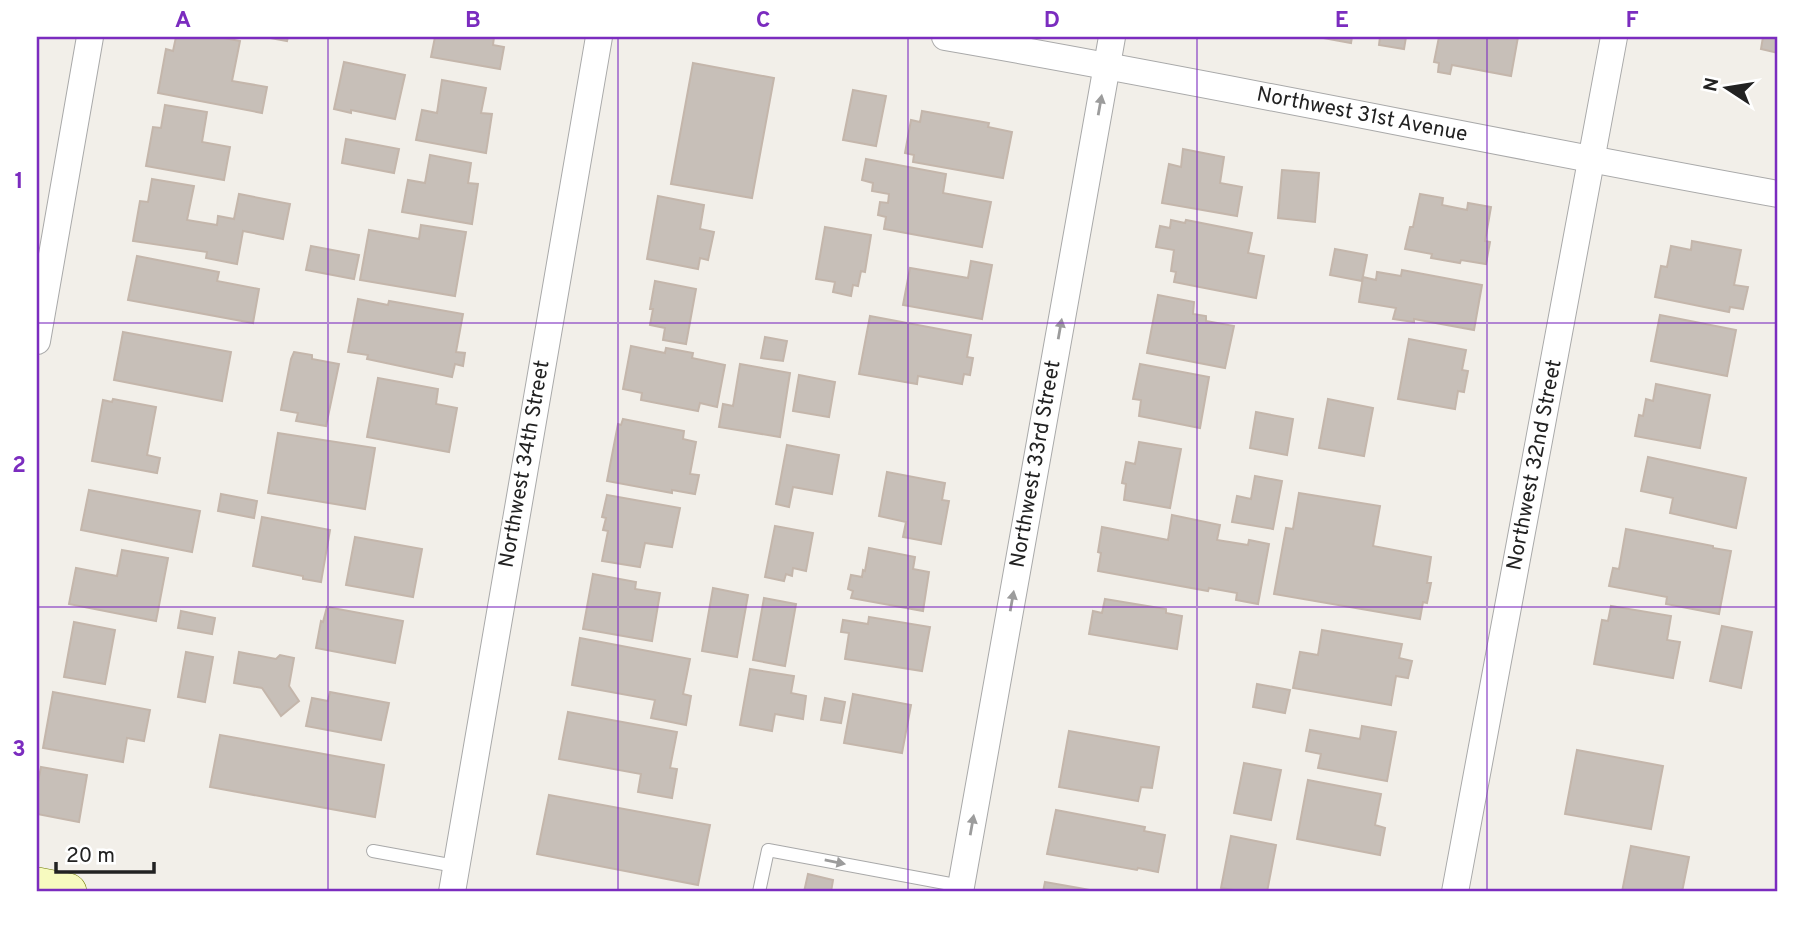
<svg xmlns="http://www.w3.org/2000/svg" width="1815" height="929" viewBox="0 0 1815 929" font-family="Overpass,sans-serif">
  <rect width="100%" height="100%" fill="#f2efe9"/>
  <!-- building -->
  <g fill="#c7bfb8" stroke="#c4b6ab" stroke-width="2">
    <path d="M176,37H219L240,41L232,81L267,87L262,113L158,93L166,49L173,51Z"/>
    <path d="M265,37H288L287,41Z"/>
    <path d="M435,37H494L493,45L504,47L500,69L431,57Z"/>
    <path d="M1318,37H1352L1351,43Z"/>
    <path d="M1380,37H1406L1404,49L1379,45Z"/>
    <path d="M1439,37H1518L1511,76L1452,65L1450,74L1438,72L1439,63L1434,62Z"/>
    <path d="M1763,37H1778V53L1761,49Z"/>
    <path d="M344,62L405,75L395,119L351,110V113L334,109Z"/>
    <path d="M693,63L774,78L752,198L671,184Z"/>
    <path d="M442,80L486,88L481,113L492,114L486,153L416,140L422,110L437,113Z"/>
    <path d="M853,90L886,96L876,146L843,140Z"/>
    <path d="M165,105L207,112L202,142L230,147L224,180L146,166L153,127L161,128Z"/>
    <path d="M922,111L989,123L988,127L1012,132L1003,178L913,162L914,155L905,153L911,120L920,122Z"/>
    <path d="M346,139L399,149L394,173L342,163Z"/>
    <path d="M1183,149L1224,157L1220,183L1242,187L1237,216L1162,203L1169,164L1181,167Z"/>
    <path d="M430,155L471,163L468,183L478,184L472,224L402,212L408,180L425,183Z"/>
    <path d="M866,159L946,174L943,193L991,202L982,247L884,229L886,217L878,215L880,202L888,203L889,194L872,191L873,183L862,180Z"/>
    <path d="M1282,170L1319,173L1315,222L1278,218Z"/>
    <path d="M152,179L194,186L187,220L217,225L218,216L234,219L239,194L290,204L283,239L243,231L237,264L206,258L207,252L133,241L140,201L148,202Z"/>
    <path d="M1420,194L1443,198L1442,205L1467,210L1468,203L1491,207L1485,241L1490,242L1486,264L1461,260L1460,263L1431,258L1432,254L1405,249L1410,227H1413Z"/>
    <path d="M658,196L704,205L700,229L714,232L708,260L700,258L698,269L647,259Z"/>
    <path d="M1171,220L1185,223L1186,220L1252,233L1248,253L1264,256L1256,298L1174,282L1176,272L1171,271L1174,250L1156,247L1160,226L1170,228Z"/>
    <path d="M421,225L466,232L455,296L360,280L369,230L419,239Z"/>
    <path d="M825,227L871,235L865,272L861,271L858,286L853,285L851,296L833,292L835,282L816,279Z"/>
    <path d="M1692,241L1741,250L1734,285L1748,287L1743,309L1730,307L1729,312L1655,297L1661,266L1667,267L1671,246L1691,250Z"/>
    <path d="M311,246L359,255L354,279L306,270Z"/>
    <path d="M1335,249L1367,255L1362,281L1330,275Z"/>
    <path d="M137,256L219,272L217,281L259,289L253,323L128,300Z"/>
    <path d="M971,261L992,265L982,319L903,305L910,268L968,278Z"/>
    <path d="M1402,270L1482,285L1474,330L1414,319V322L1393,319L1396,308L1359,302L1363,277L1376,280L1377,272L1401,276Z"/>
    <path d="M655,281L696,289L686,344L663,340L665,328L650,325L653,309H650Z"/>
    <path d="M1158,295L1194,302L1193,314L1206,316V321L1234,326L1225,368L1147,353Z"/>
    <path d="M358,299L388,305L389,301L463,314L456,352L465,353L463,366L455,364L452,377L367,359L368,355L348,352Z"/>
    <path d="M1660,315L1736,330L1727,376L1651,361Z"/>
    <path d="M870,316L971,335L967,357L973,358L970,375L964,374L962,384L918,376L917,384L859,374Z"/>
    <path d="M123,332L231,352L222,401L114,380Z"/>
    <path d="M765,337L787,341L783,361L761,358Z"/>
    <path d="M1409,339L1466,350L1462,370L1468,371L1466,381L1464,392L1458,391L1455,409L1398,399Z"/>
    <path d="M631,346L665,353L666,348L693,353L692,358L725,365L717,407L700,403L698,411L641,400L642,393L623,389Z"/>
    <path d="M294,352L312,355V359L339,364L326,426L296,421L298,413L281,410L291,359Z"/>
    <path d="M740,364L790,373L780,437L719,427L723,404L733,406Z"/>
    <path d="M1140,364L1209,377L1200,428L1139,416L1141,400L1133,399Z"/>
    <path d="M799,375L835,382L829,417L793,411Z"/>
    <path d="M378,378L438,389L436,404L457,408L449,452L367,437Z"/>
    <path d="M1656,384L1710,395L1700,448L1635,436L1639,415L1643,416L1646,399L1653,401Z"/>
    <path d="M113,399L156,407L147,455L160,458L157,473L92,461L103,400L112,402Z"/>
    <path d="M1328,399L1373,408L1364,456L1319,448Z"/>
    <path d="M1256,412L1293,419L1287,455L1250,448Z"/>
    <path d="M623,419L684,431L683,439L696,442L690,474L699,475L695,494L672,490V493L607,481L618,424L621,425Z"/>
    <path d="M278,433L375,448L365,509L268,493Z"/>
    <path d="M1139,442L1181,449L1170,508L1124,500L1126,484L1122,483L1126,462L1135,464Z"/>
    <path d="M787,445L839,455L832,494L793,487L789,507L776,504Z"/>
    <path d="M1648,457L1746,478L1736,528L1670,513L1673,498L1641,491Z"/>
    <path d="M887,472L945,483L942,500L949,501L941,544L903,537L906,522L879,516Z"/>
    <path d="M1255,476L1282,481L1273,529L1232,522L1237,496L1251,499Z"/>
    <path d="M89,490L200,511L192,552L81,530Z"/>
    <path d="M1299,493L1380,506L1373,546L1431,557L1427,583H1431L1427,603L1423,602L1420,619L1274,594L1286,528L1293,529Z"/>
    <path d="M221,494L257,501L254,518L218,511Z"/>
    <path d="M607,495L680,508L672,547L645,543L640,567L602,561L608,531L603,530L606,518L602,517Z"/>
    <path d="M1172,515L1220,525L1217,540L1248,545L1249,540L1269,544L1258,604L1236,600L1237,593L1209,588L1208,591L1098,571L1101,553L1098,552L1102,527L1168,540Z"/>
    <path d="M262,517L330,530L321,582L303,579V576L253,566Z"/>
    <path d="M775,526L813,533L806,571L793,568L792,576L786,574L784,581L765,577Z"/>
    <path d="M1626,529L1713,546V548L1731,551L1719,614L1666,604L1667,597L1609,586L1613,568L1619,569Z"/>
    <path d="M355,537L422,549L413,597L346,585Z"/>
    <path d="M869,548L915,557L913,569L929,572L923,611L851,598L853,591L848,589L851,575L862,577L863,570L865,571Z"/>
    <path d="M122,550L168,558L156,621L69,604L76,568L117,576Z"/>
    <path d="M593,574L636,582L635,589L660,593L652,641L583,629Z"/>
    <path d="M713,588L748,595L737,657L702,651Z"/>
    <path d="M764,598L796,604L785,666L753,660Z"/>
    <path d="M1105,599L1166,609V613L1182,616L1177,649L1089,634L1093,611L1102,613Z"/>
    <path d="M1611,606L1671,616L1667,640L1680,642L1673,678L1594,664L1602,620L1608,621Z"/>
    <path d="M327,607L403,621L395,663L316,648L321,621L323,622Z"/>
    <path d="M181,611L215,618L212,634L178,628Z"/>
    <path d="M869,617L930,627L922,671L845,659L849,633L841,632L843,620L868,624Z"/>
    <path d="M74,622L115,630L105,684L64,677Z"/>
    <path d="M1722,626L1752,632L1741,688L1710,681Z"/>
    <path d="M1322,630L1402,644L1399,658L1412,661L1408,678L1396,676L1391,705L1293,688L1300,652L1318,655Z"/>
    <path d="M580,638L690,659L683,694L691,696L686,725L651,718L655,700L572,685Z"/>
    <path d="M186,652L213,657L205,702L178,697Z"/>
    <path d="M239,652L276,659L280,655L294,658L289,686L299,701L281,716L262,688L234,683Z"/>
    <path d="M750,669L794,676L791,693L806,696L803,719L775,714L772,731L740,725Z"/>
    <path d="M1257,684L1290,690L1285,713L1253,707Z"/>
    <path d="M53,692L150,710L144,741L127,738L123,762L43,748Z"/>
    <path d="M330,692L389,703L381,740L306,726L312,698L328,701Z"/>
    <path d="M853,694L911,705L902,753L844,743Z"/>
    <path d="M825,698L845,702L841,723L821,720Z"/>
    <path d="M568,712L677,732L670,768L677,769L672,798L638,792L641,774L559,759Z"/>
    <path d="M1362,726L1396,732L1387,781L1318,768L1321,754L1306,751L1310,730L1360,739Z"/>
    <path d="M1069,731L1159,747L1152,788L1141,787L1138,801L1059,787Z"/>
    <path d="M220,735L384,765L375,817L210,787Z"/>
    <path d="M1577,750L1663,766L1651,829L1565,814Z"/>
    <path d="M1244,763L1281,770L1271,820L1234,813Z"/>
    <path d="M41,767L87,775L79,822L37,814V787Z"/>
    <path d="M1308,780L1381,794L1375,825L1385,828L1380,855L1297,839Z"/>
    <path d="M549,795L710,825L698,885L537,854Z"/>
    <path d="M1056,810L1145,827L1144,831L1165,835L1158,872L1138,868L1137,870L1047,854Z"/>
    <path d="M1231,836L1276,845L1267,892H1246L1221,888Z"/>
    <path d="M1631,846L1689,857L1682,892H1622Z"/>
    <path d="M808,874L833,880L831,892H804Z"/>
    <path d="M1045,882L1079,888L1100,892H1043Z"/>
  </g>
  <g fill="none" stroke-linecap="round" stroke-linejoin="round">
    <defs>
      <g id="lane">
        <path d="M373,851L455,866"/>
        <path d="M759,892L768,850L961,886"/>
      </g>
      <g id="street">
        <path d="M945,37C1224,85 1500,144 1778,194"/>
        <path d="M37,341L90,37"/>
        <path d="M452,892L599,37"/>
        <path d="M960,892L1112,37"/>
        <path d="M1455,892L1614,37"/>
      </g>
      <path id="secondary" d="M37,886L68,892"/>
    </defs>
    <!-- lane casing -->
    <use href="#lane" stroke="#a9a9a9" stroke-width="14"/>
    <!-- street casing -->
    <use href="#street" stroke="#a9a9a9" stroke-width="28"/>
    <!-- secondary casing -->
    <use href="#secondary" stroke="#707d05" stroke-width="38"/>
    <!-- lane -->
    <use href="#lane" stroke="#fff" stroke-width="12"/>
    <!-- street -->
    <use href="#street" stroke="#fff" stroke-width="26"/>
    <!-- secondary -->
    <use href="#secondary" stroke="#f7fabf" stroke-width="37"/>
  </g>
  <!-- one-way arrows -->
  <defs><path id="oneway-solid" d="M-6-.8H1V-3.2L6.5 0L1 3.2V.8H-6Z" transform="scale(1.75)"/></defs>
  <g fill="#9c9c9c">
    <use href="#oneway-solid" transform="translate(1100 105) rotate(-80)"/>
    <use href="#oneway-solid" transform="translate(1060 329) rotate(-80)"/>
    <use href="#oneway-solid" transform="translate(1012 601) rotate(-80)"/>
    <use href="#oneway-solid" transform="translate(972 825) rotate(-80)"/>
    <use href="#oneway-solid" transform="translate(835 862) rotate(11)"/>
  </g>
  <!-- grid -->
  <path fill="none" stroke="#7b2cbf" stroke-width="2" stroke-opacity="0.55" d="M328,37V892M618,37V892M908,37V892M1197,37V892M1487,37V892M37,323H1778M37,607H1778"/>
  <g text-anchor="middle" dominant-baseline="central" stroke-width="5" stroke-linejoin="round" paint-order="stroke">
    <!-- street labels -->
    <g font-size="21" fill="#222" stroke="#fff">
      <text transform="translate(1362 115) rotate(11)">Northwest 31st Avenue</text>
      <text transform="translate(525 464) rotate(-80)">Northwest 34th Street</text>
      <text transform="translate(1036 464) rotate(-80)">Northwest 33rd Street</text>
      <text transform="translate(1535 465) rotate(-79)">Northwest 32nd Street</text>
    </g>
  </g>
  <!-- border -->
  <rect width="1815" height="929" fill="none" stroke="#ffffff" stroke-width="77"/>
  <!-- north arrow -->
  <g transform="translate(1727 88) rotate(282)" stroke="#ffffff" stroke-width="5" paint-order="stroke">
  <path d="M0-5L12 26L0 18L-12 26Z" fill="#222222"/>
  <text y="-10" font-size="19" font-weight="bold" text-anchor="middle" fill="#222222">N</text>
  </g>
  <!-- scale -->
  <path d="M56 862v10h98v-10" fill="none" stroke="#222222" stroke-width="3.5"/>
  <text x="66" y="862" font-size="21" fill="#222222" stroke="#ffffff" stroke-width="5" paint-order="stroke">20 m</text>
  <rect x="38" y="38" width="1738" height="852" fill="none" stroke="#7b2cbf" stroke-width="2.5"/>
  <g font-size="23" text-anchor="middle" font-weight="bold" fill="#7b2cbf">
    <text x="183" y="27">A</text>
    <text x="473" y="27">B</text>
    <text x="763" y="27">C</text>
    <text x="1052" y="27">D</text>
    <text x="1342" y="27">E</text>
    <text x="1632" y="27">F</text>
    <text x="19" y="188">1</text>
    <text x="19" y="472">2</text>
    <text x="19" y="756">3</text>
  </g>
</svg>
